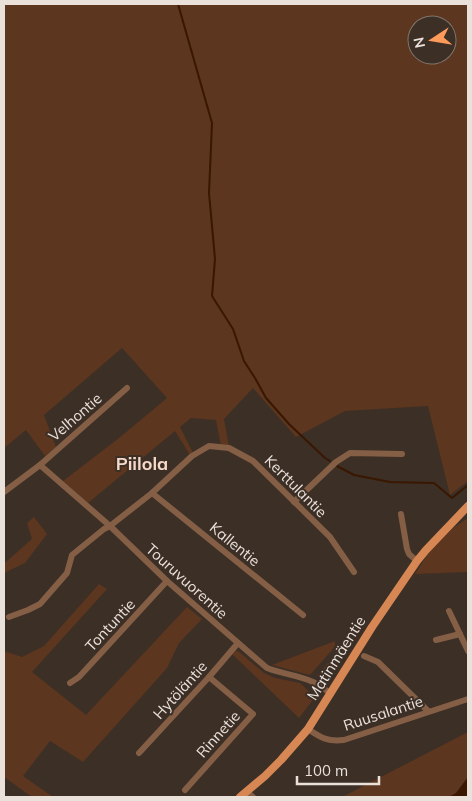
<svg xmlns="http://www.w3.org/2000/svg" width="472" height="801" viewBox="0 0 472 801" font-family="Mulish,sans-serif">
  <rect width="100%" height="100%" fill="#3c2f26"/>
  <!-- green -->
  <g fill="#5c361e" fill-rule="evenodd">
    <path d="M4,4H468V481L450,495L428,406L345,411L296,437L253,388L224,419L229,447L221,446L216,420L191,418L180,427L193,453L190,455L175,431L88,503L63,481L119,438L167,398L122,348L44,415L56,447L45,456L26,430L4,448ZM417,25H447V55H417Z"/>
    <path d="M34,517L47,534L25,563L4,573V563L7,561L32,539L27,523Z"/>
    <path d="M468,518V572L415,574L429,552L453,528Z"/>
    <path d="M99,584L107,589L32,672L86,715L187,607L202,619L179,643L167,668L83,762L50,741L23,776L53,797H32L4,777V651L22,657L44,646Z"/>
    <path d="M335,641V645L333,649L310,675L272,665Z"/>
    <path d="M345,642L350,645L327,680L317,676Z"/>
    <path d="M238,651L264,673L275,678L300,683L315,697L299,718L232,654L233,652Z"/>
    <path d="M468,732V777L457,793L458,797H342Z"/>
  </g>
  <!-- water -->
  <path fill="#391700" d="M468,777V797H449L456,793Z"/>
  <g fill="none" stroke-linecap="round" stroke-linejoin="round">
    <!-- stream -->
    <g stroke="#391700" stroke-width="2">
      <path d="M178,4L212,123L209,193L215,259L212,296L233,329L244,361L255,378L266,398L289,424L325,458L330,461"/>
      <path d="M337,466L354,475L390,482L434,483L452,498L468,485"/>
    </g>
    <!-- minor -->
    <g stroke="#855e46" stroke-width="6">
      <path d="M40,465L110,526L167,581L267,668C282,674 299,675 313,682C319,685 325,689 330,693"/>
      <path d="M4,492L40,465L127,388"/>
      <path d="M152,493L303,615"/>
      <path d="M294,502L336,462L350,453L402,454"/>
      <path d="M401,514L407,549L409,554L417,561"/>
      <path d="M449,611L468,651"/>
      <path d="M9,617L28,610L40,604L67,573L72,555L104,529L110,526L152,493L192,456L209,446L229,448L253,461L330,537L354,572"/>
      <path d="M436,640L460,634"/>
      <path d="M364,656L378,662L428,711"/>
      <path d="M70,683L79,677L167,581"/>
      <path d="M308,729C321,738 328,742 344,740L468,699"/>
      <path d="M139,753L209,677L238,643"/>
      <path d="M185,790L253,714L209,677"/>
      <path d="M247,792L253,797"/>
    </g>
    <!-- major -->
    <path stroke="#d78754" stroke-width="8" d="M240,797L265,776L281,760L308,729L372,627L417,561L426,550L468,506"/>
  </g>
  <g text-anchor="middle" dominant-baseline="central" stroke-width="4" stroke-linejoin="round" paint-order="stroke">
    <!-- street labels -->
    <g font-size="15" fill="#eae1db" stroke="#3c2f26">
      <text transform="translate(75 417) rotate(-41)">Velhontie</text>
      <text transform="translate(296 486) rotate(45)">Kerttulantie</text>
      <text transform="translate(235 544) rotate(39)">Kallentie</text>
      <text transform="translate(187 581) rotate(42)">Touruvuorentie</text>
      <text transform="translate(110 625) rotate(-47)">Tontuntie</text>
      <text transform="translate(336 658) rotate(-58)">Matinmäentie</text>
      <text transform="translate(180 690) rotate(-48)">Hytöläntie</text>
      <text transform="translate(383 713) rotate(-18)">Ruusalantie</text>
      <text transform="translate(218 734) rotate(-48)">Rinnetie</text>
    </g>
    <!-- quarter labels -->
    <g font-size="18" font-weight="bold" fill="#f6d9c8" stroke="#3c2f26">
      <text x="142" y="463">Piilola</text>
    </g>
  </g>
  <!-- border -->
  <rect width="472" height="801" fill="none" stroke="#eae1db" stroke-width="10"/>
  <!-- north arrow -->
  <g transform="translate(432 40) rotate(258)"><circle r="24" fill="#3c2f26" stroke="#82766e"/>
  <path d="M0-4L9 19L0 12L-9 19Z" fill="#ff9b5a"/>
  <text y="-8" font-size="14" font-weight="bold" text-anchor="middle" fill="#eae1db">N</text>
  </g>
  <!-- scale -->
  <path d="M297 776v8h82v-8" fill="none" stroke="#eae1db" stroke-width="2.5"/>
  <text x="304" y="776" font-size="15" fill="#eae1db" stroke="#3c2f26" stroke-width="4" paint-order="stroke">100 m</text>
</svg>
